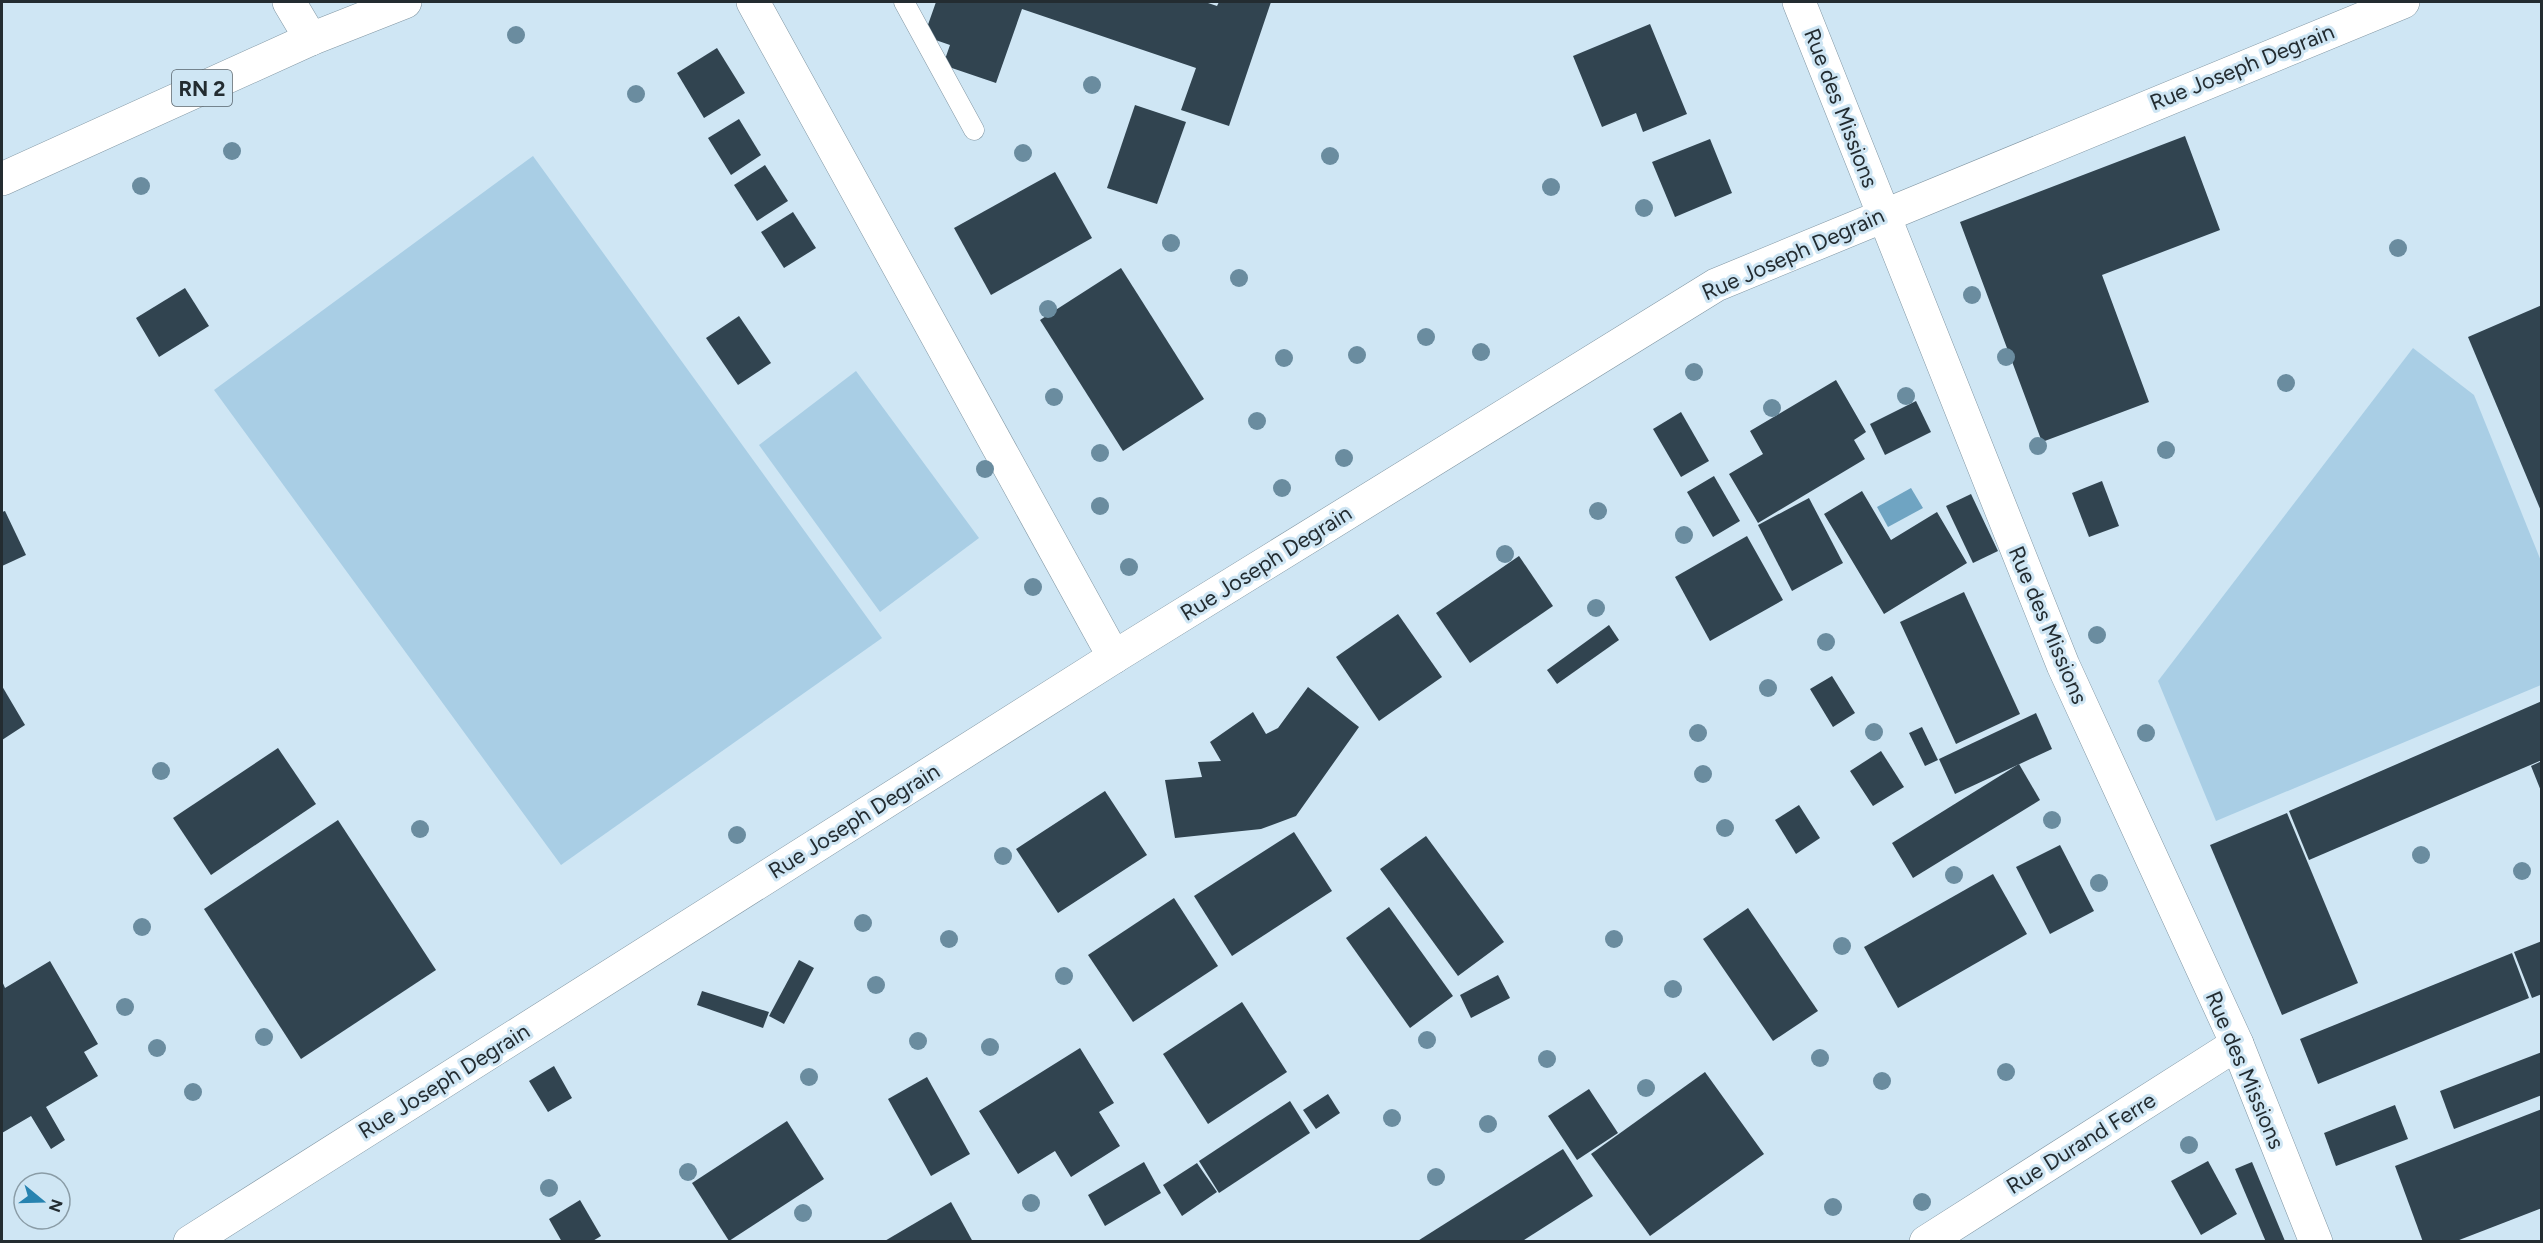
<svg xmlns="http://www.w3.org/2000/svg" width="2543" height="1243" viewBox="0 0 2543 1243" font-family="Figtree,sans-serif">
  <rect width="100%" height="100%" fill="#cfe6f4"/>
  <!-- green -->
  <g fill="#a9cee5">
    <path d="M533,156L882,638L561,865L214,390Z"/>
    <path d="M2413,348L2474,395L2541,561V685L2216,821L2158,681Z"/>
    <path d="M856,371L979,538L880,612L759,445Z"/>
  </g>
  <!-- water -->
  <path fill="#6fa4c2" d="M1911,488L1923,508L1888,527L1877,507Z"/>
  <!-- building -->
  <g fill="#314450">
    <path d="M936,2H1205L1217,6L1219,2H1271L1229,126L1181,110L1196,68L1022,9L996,83L943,65L950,45L924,36Z"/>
    <path d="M1650,24L1687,114L1643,132L1636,113L1602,127L1573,56Z"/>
    <path d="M717,48L745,93L704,118L677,73Z"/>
    <path d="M1135,105L1186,122L1157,204L1107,188Z"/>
    <path d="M739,119L761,155L731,175L708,138Z"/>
    <path d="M2185,136L2220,230L2102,275L2149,402L2042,442L1960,222Z"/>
    <path d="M1710,139L1732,193L1675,217L1652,162Z"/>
    <path d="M765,165L788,201L757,221L734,185Z"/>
    <path d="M1055,172L1092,238L991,295L954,228Z"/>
    <path d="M793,212L816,248L784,268L761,232Z"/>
    <path d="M1121,268L1204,399L1123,451L1040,320Z"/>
    <path d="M185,288L209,326L159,357L136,318Z"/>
    <path d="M2542,305V511H2541L2468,337Z"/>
    <path d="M739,316L771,363L738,385L706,338Z"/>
    <path d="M1836,380L1866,432L1854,440L1865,459L1758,523L1729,474L1763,454L1750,431Z"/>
    <path d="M1916,401L1931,432L1885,455L1870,424Z"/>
    <path d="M1681,412L1709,461L1681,477L1653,429Z"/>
    <path d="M1714,476L1740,521L1713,537L1687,492Z"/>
    <path d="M2102,481L2119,526L2089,537L2072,493Z"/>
    <path d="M1862,491L1891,540L1937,512L1967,563L1884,614L1824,514Z"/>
    <path d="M1971,494L1998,551L1973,563L1946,506Z"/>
    <path d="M1809,498L1843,563L1792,591L1758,525Z"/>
    <path d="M5,511L26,555L2,566V512Z"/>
    <path d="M1747,536L1783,600L1710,641L1675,577Z"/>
    <path d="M1519,556L1553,606L1470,663L1436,613Z"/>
    <path d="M1964,592L2020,714L1956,744L1900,622Z"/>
    <path d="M1398,614L1442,677L1379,721L1336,657Z"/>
    <path d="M1609,625L1619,640L1557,684L1547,670Z"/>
    <path d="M1832,676L1855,713L1833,727L1810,689Z"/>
    <path d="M2,686L25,725L2,740Z"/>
    <path d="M1308,687L1359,727L1296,816L1261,829L1175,838L1165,780L1202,777L1198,762L1221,761L1210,742L1253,712L1266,734L1278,728Z"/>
    <path d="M2542,701V760L2309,860L2289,811Z"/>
    <path d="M2036,713L2052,749L1955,794L1939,759Z"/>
    <path d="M1922,727L1938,760L1925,766L1909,733Z"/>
    <path d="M278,748L316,804L211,875L173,818Z"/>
    <path d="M1881,751L1904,787L1873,806L1850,771Z"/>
    <path d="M2542,761V791H2541L2531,766Z"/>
    <path d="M2019,764L2040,800L1913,878L1892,843Z"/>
    <path d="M1105,791L1147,855L1058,913L1016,849Z"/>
    <path d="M1799,805L1820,838L1796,854L1775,820Z"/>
    <path d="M2287,813L2358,983L2282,1015L2210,845Z"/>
    <path d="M338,820L436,970L301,1059L204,909Z"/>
    <path d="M1294,832L1332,891L1232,956L1194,896Z"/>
    <path d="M1426,836L1504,942L1458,976L1380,869Z"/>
    <path d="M2060,845L2094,911L2050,934L2016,867Z"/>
    <path d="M1993,874L2027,934L1898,1008L1864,947Z"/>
    <path d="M1174,898L1218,966L1133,1022L1088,955Z"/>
    <path d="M1389,907L1453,996L1410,1028L1346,938Z"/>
    <path d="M1748,908L1818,1011L1773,1041L1703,939Z"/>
    <path d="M2542,941V994L2532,998L2514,952Z"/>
    <path d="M2512,953L2529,998L2318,1084L2300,1039Z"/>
    <path d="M799,960L814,968L784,1024L769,1016Z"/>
    <path d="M50,961L98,1044L84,1052L98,1076L46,1107L65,1140L51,1149L31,1116L2,1133V981L5,988Z"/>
    <path d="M1498,975L1510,998L1471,1018L1460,995Z"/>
    <path d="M702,991L769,1012L763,1028L697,1005Z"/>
    <path d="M1242,1002L1287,1072L1208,1124L1163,1054Z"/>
    <path d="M1080,1048L1114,1103L1099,1112L1120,1146L1071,1177L1055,1151L1018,1174L979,1111Z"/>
    <path d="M2542,1052V1095L2454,1129L2440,1091Z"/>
    <path d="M554,1066L572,1098L548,1112L529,1081Z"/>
    <path d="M1705,1072L1764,1154L1650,1236L1591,1154Z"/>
    <path d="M927,1077L970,1154L931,1176L888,1099Z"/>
    <path d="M1589,1089L1618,1133L1577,1160L1548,1116Z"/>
    <path d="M1328,1094L1340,1113L1316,1129L1303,1110Z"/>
    <path d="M1290,1101L1310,1133L1219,1193L1199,1161Z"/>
    <path d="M2395,1105L2408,1139L2336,1166L2324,1133Z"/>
    <path d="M2542,1109V1208L2454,1242H2423L2395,1166Z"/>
    <path d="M787,1121L824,1179L729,1241L692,1183Z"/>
    <path d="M1563,1149L1593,1196L1521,1242H1416Z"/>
    <path d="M2208,1161L2237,1214L2201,1235L2171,1181Z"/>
    <path d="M1144,1162L1161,1193L1105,1226L1088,1195Z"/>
    <path d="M2252,1162L2285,1241L2283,1242H2266L2235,1169Z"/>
    <path d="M1197,1163L1217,1192L1182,1216L1163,1185Z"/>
    <path d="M580,1200L601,1236L591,1242H562L549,1219Z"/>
    <path d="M951,1202L973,1242H883Z"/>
  </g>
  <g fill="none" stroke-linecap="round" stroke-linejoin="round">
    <defs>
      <path id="service" d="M904,2L974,130"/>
      <g id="minor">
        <path d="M289,2L311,39"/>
        <path d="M753,2L1114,657"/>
        <path d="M1799,2L2063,665L2237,1044L2316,1242"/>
        <path d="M190,1242L1114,657L1716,285L2403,2"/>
        <path d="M1926,1242L2237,1044"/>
      </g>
      <path id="primary" d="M2,179L311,39L405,2"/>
    </defs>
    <!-- service casing -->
    <use href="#service" stroke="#8096a3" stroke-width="21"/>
    <!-- minor casing -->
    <use href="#minor" stroke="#8096a3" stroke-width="34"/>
    <!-- primary casing -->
    <use href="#primary" stroke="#8096a3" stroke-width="34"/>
    <!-- service -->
    <use href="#service" stroke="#fff" stroke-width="20"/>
    <!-- minor -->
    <use href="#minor" stroke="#fff" stroke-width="33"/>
    <!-- primary -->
    <use href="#primary" stroke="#fff" stroke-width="33"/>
  </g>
  <!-- trees -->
  <g fill="#6a8c9f">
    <circle cx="516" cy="35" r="9"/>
    <circle cx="1092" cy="85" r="9"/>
    <circle cx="636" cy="94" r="9"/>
    <circle cx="232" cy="151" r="9"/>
    <circle cx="1023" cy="153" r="9"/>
    <circle cx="1330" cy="156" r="9"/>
    <circle cx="141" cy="186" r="9"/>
    <circle cx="1551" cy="187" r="9"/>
    <circle cx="1644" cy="208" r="9"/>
    <circle cx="1171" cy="243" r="9"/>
    <circle cx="2398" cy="248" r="9"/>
    <circle cx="1239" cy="278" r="9"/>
    <circle cx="1972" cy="295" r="9"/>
    <circle cx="1048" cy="309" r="9"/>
    <circle cx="1426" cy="337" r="9"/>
    <circle cx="1481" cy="352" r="9"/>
    <circle cx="1357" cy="355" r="9"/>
    <circle cx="2006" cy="357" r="9"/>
    <circle cx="1284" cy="358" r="9"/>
    <circle cx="1694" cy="372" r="9"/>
    <circle cx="2286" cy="383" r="9"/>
    <circle cx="1906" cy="396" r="9"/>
    <circle cx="1054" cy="397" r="9"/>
    <circle cx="1772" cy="408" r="9"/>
    <circle cx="1257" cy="421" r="9"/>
    <circle cx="2038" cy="446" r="9"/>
    <circle cx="2166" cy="450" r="9"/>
    <circle cx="1100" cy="453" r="9"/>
    <circle cx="1344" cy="458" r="9"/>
    <circle cx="985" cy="469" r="9"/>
    <circle cx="1282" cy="488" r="9"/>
    <circle cx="1100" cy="506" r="9"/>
    <circle cx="1598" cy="511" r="9"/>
    <circle cx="1684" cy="535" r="9"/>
    <circle cx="1505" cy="554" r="9"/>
    <circle cx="1129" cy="567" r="9"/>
    <circle cx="1033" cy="587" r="9"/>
    <circle cx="1596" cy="608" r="9"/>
    <circle cx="2097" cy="635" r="9"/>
    <circle cx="1826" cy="642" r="9"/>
    <circle cx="1768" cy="688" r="9"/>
    <circle cx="1874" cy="732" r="9"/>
    <circle cx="1698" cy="733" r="9"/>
    <circle cx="2146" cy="733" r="9"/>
    <circle cx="161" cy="771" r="9"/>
    <circle cx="1703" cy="774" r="9"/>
    <circle cx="2052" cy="820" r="9"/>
    <circle cx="1725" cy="828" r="9"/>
    <circle cx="420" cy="829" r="9"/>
    <circle cx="737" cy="835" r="9"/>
    <circle cx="2421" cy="855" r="9"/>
    <circle cx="1003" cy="856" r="9"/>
    <circle cx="2522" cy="871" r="9"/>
    <circle cx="1954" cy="875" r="9"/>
    <circle cx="2099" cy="883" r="9"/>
    <circle cx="863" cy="923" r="9"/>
    <circle cx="142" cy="927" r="9"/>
    <circle cx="949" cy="939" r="9"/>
    <circle cx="1614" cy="939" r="9"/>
    <circle cx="1842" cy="946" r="9"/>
    <circle cx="1064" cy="976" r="9"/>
    <circle cx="876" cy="985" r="9"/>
    <circle cx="1673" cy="989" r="9"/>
    <circle cx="125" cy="1007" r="9"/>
    <circle cx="264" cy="1037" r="9"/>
    <circle cx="1427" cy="1040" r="9"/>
    <circle cx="918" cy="1041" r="9"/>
    <circle cx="990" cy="1047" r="9"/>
    <circle cx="157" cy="1048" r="9"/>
    <circle cx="1820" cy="1058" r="9"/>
    <circle cx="1547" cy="1059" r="9"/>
    <circle cx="2006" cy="1072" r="9"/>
    <circle cx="809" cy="1077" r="9"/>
    <circle cx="1882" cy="1081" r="9"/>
    <circle cx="1646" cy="1088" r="9"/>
    <circle cx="193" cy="1092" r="9"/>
    <circle cx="1392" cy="1118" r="9"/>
    <circle cx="1488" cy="1124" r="9"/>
    <circle cx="2189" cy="1145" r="9"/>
    <circle cx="688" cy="1172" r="9"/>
    <circle cx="1436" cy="1177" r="9"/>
    <circle cx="549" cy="1188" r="9"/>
    <circle cx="1922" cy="1202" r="9"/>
    <circle cx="1031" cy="1203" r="9"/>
    <circle cx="1833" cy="1207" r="9"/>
    <circle cx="803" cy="1213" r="9"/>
  </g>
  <g text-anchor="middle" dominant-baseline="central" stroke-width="6" stroke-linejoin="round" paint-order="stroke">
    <!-- shield labels -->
    <rect fill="#cfe6f4" stroke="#57646c" stroke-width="1.5" x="172" y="70" width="60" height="36" rx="4.5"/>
    <g font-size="21" font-weight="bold" fill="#232c31">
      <text x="202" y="88">RN 2</text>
    </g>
    <!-- street labels -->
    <g font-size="22" fill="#232c31" stroke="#cfe6f4">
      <text transform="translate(2242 67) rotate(-22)">Rue Joseph Degrain</text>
      <text transform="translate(1841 108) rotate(69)">Rue des Missions</text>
      <text transform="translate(1793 254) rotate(-24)">Rue Joseph Degrain</text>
      <text transform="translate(1266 563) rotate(-32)">Rue Joseph Degrain</text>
      <text transform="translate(2048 625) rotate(67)">Rue des Missions</text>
      <text transform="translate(854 821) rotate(-32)">Rue Joseph Degrain</text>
      <text transform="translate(2245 1070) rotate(67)">Rue des Missions</text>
      <text transform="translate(444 1081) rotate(-32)">Rue Joseph Degrain</text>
      <text transform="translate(2081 1143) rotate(-32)">Rue Durand Ferre</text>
    </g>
  </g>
  <!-- border -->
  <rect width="2543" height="1243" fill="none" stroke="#232c31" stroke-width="6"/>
  <!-- north arrow -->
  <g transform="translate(42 1201) rotate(109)"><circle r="28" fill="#cfe6f4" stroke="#8a9ca6" stroke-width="1.5"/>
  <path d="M0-4.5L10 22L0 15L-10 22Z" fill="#2783b0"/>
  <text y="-9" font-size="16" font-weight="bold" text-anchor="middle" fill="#232c31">N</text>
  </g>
</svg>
